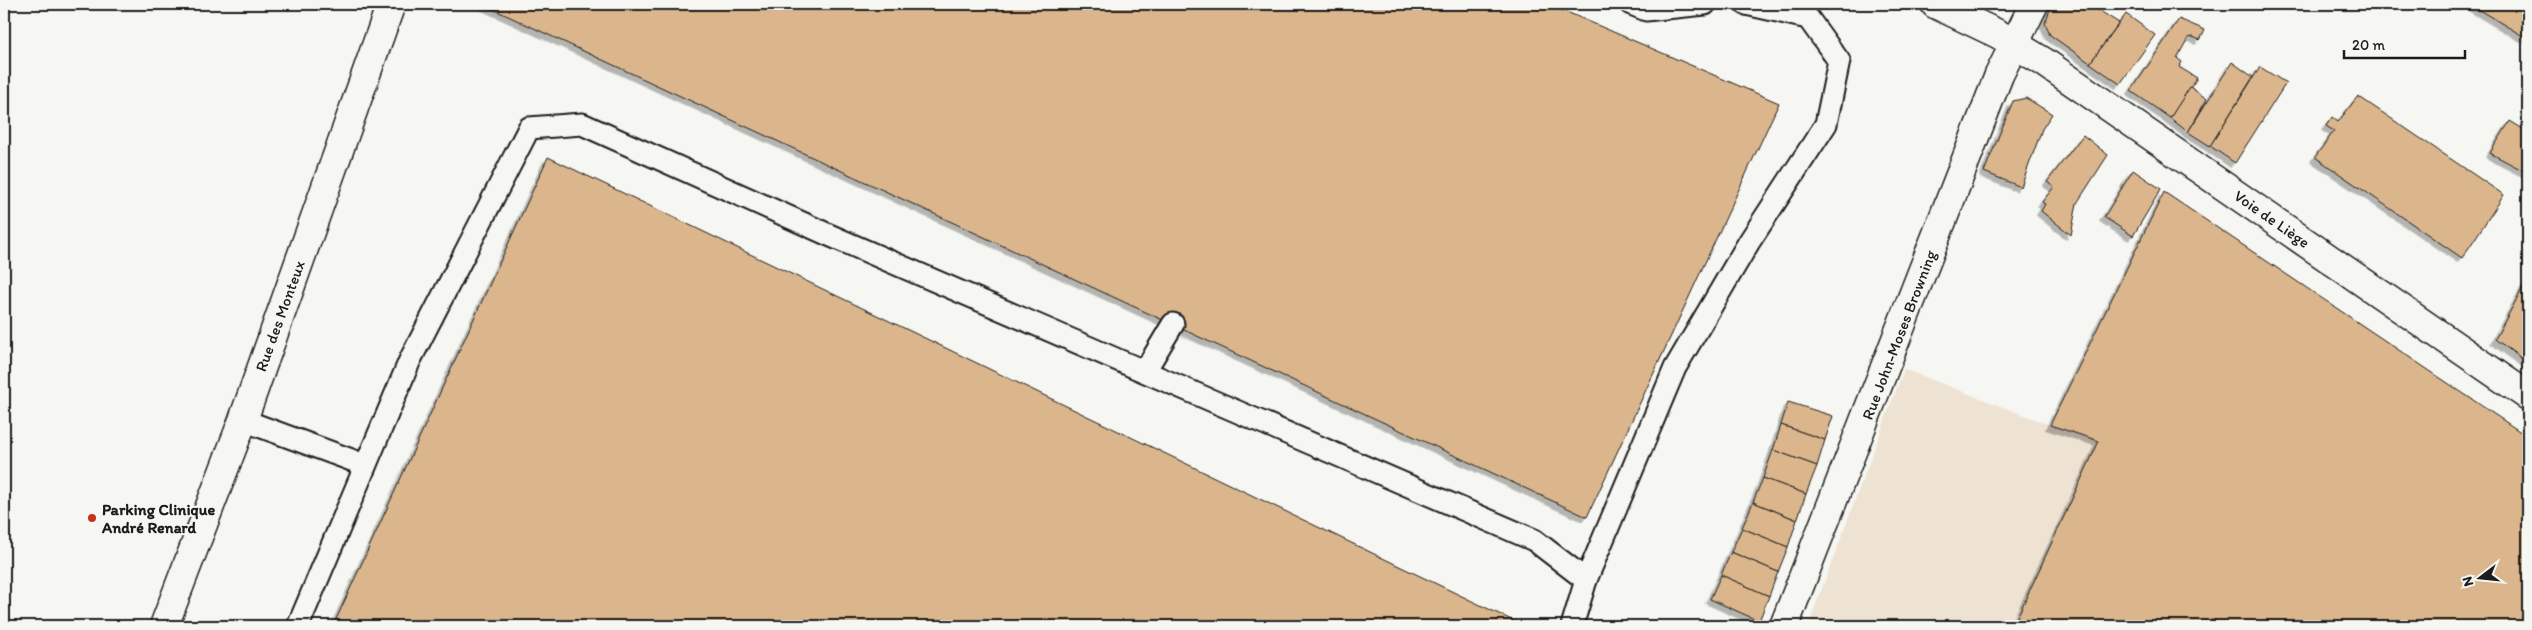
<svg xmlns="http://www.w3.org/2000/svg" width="2532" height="630" viewBox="0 0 2532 630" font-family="Itim,sans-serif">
  <defs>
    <filter id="shadow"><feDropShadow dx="-4.5" dy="4.5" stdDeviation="0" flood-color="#0004"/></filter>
  </defs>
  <rect width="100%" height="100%" fill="#f6f6f2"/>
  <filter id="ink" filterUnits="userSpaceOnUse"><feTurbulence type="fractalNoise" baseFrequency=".02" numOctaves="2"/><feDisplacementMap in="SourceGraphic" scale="10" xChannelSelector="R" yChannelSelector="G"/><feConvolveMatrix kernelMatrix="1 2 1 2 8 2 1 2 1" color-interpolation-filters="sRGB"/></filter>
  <g filter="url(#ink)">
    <!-- built -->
    <path fill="#eee3d3" d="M2164,192L2528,437V626H1808L1904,369L2050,425Z"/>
    <!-- building -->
    <g fill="#dbb68c" stroke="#1c1c1c" filter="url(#shadow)">
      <path d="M482,4H1548L1779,103L1587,517Z"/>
      <path d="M2052,4H2089L2119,23L2090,63L2050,35L2045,23Z"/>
      <path d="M2476,4H2512L2528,13V39L2474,7Z"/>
      <path d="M2126,14L2155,35L2120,84L2090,63Z"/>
      <path d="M2179,19L2205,30L2200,40L2193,37L2188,38L2177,58L2182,62L2179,67L2197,78L2170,118L2131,91Z"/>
      <path d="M2232,62L2253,77L2210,146L2188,132Z"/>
      <path d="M2260,67L2286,83L2235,163L2210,146Z"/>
      <path d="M2190,87L2207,99L2188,132L2170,118Z"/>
      <path d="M2358,96L2504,195L2462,258L2315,157L2334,131L2326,126L2332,117L2338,122Z"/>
      <path d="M2026,98L2052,114L2042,129L2021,187L1984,172L2013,101Z"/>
      <path d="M2510,121L2528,132V173L2490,153Z"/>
      <path d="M2083,135L2108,155L2077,203L2071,235L2041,211L2045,204L2042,202L2054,187L2047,182Z"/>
      <path d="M548,157L1524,626H333Z"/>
      <path d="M2133,170L2161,189L2133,236L2104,217Z"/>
      <path d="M2164,192L2528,437V612L2522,626H2013L2099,441L2050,425Z"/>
      <path d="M2526,282L2528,283V363L2495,339Z"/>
      <path d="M1788,402L1833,416L1825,440L1781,425Z"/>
      <path d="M1781,425L1825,440L1817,466L1773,450Z"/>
      <path d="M1773,450L1817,466L1806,494L1763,478Z"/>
      <path d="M1763,478L1806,494L1797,520L1753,502Z"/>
      <path d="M1753,502L1797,520L1788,547L1742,528Z"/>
      <path d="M1742,528L1788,547L1778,572L1731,552Z"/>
      <path d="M1731,552L1778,572L1769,596L1721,575Z"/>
      <path d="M1721,575L1769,596L1759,621L1710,599Z"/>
    </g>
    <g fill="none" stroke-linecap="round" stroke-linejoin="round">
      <defs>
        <g id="lane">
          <path d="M1631,4L1646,10L1705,4"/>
          <path d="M1145,371L1173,324"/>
          <path d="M243,420L365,465"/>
          <path d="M1586,580L1675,368L1749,242L1826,124L1839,61L1808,18L1746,4"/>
          <path d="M298,626L410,360L529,128L582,124L829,235L1534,540L1586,580L1572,626"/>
        </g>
        <g id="street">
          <path d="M1935,4L1998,34L2044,62L2528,396"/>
          <path d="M164,626L243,420L391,4"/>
          <path d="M1784,626L1999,75L2034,4"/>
        </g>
      </defs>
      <!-- lane casing -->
      <use href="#lane" stroke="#1c1c1c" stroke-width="25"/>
      <!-- street casing -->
      <use href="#street" stroke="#1c1c1c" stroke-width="31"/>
      <!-- lane -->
      <use href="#lane" stroke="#f6f6f2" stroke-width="21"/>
      <!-- street -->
      <use href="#street" stroke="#f6f6f2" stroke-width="28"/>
    </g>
  </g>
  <!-- markers -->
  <circle fill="#c8321e" stroke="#f6f6f2" stroke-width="2" cx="92" cy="518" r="5"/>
  <g text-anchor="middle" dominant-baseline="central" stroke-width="4" stroke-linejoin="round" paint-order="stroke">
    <!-- street labels -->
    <g font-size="16" fill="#1c1c1c" stroke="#f6f6f2">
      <text transform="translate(2272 219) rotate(35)">Voie de Liège</text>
      <text transform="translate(280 316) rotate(-70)">Rue des Monteux</text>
      <text transform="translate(1899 335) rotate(-69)">Rue John-Moses Browning</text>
    </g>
    <!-- poi labels -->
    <g font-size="16" font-weight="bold" fill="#1c1c1c" stroke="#f6f6f2" text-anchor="start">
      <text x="102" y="509">Parking Clinique<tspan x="102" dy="18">André Renard</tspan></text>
    </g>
  </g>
  <!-- margin -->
  <rect width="2532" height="630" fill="none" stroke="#f6f6f2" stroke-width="20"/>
  <rect x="10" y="10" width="2512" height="610" fill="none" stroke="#1c1c1c" stroke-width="2" filter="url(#ink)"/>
  <!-- north arrow -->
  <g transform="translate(2480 578) rotate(254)" stroke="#f6f6f2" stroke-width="4" paint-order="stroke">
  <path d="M0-4L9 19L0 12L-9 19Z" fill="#1c1c1c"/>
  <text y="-8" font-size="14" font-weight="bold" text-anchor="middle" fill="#1c1c1c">N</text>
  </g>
  <!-- scale -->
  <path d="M2344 50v8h121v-8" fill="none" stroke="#1c1c1c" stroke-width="2.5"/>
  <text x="2352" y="50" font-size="15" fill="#1c1c1c" stroke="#f6f6f2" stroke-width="4" paint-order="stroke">20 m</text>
</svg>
